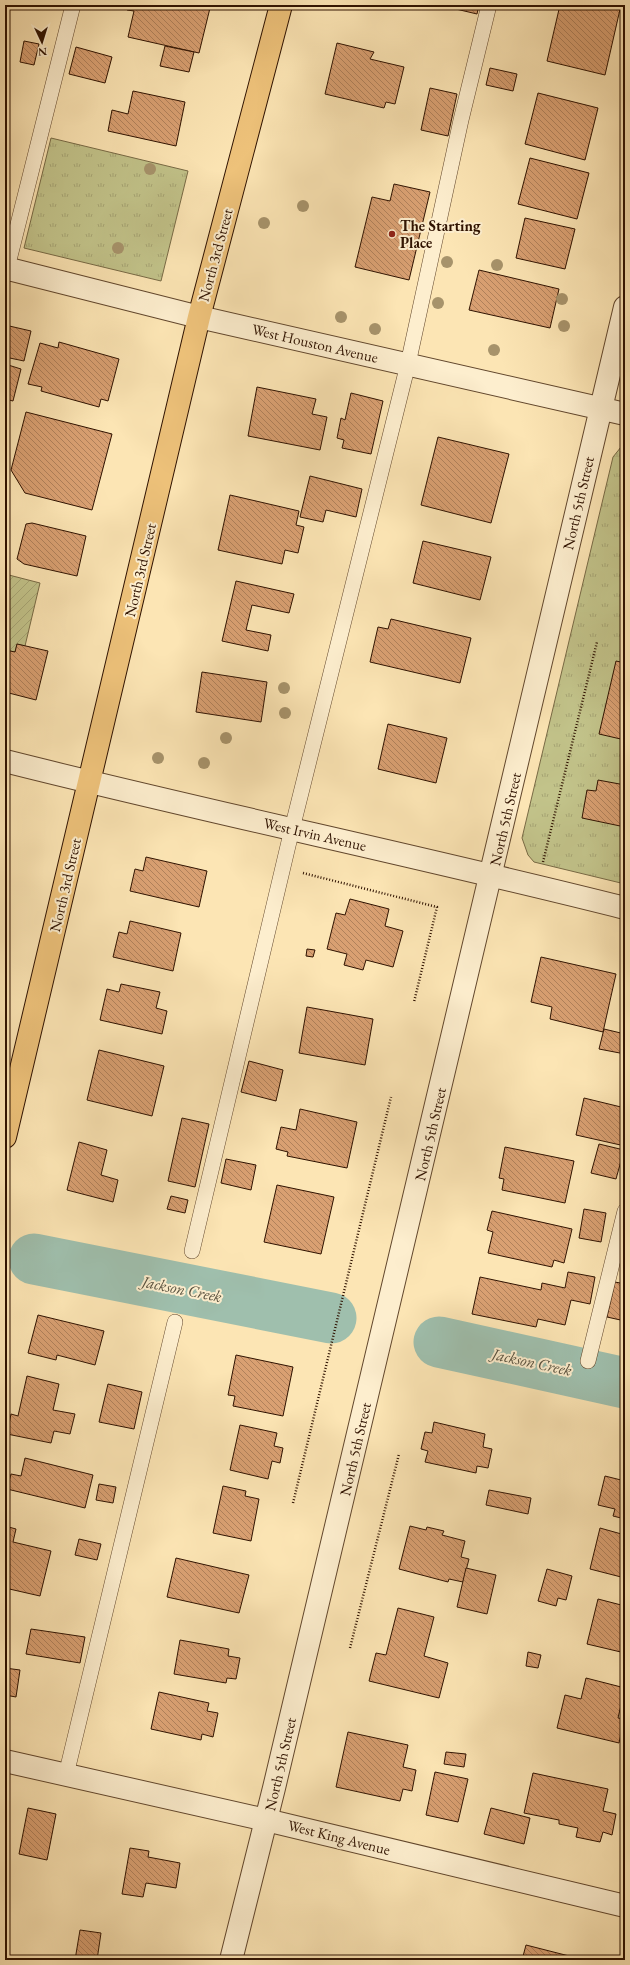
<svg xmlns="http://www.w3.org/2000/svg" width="630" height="1965" viewBox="0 0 630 1965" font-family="'EB Garamond',serif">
  <defs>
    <pattern id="grass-tufts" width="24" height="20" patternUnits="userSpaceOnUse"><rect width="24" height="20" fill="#c2c38a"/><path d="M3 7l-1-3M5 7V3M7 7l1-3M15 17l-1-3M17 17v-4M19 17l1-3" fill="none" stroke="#a7a675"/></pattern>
    <pattern id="garden-furrows" width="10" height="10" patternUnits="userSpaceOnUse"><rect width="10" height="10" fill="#c2c38a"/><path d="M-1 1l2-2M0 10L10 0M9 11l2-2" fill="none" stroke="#a7a675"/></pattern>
    <pattern id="building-back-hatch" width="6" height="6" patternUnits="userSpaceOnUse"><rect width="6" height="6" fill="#d9a072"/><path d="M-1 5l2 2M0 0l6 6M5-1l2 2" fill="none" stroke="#b0815b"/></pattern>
  </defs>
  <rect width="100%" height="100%" fill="#fce5b4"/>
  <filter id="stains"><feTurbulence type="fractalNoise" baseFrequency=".005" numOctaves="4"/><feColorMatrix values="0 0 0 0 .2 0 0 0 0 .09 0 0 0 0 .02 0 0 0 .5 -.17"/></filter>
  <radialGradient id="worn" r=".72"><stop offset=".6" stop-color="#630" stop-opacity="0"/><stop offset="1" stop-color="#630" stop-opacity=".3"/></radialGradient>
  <!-- grass -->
  <g fill="url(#grass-tufts)" stroke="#786a45">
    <path d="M51,138L188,171L161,281L24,248Z"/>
    <path d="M625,442V884L534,862L528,855L522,838L613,457Z"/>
  </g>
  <!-- garden -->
  <path fill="url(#garden-furrows)" stroke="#786a45" d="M5,574L40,583L25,646L17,644L15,652L5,650Z"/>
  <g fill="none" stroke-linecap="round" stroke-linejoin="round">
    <!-- river -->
    <g stroke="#9fbfad" stroke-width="51">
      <path d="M34,1259L331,1318"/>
      <path d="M439,1342L625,1383"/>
    </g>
  </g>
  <!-- building -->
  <g fill="url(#building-back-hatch)" stroke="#2f1200">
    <path d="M31,5H45L44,8Z"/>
    <path d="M128,5H196L210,8L199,53L128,37L134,11L127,10Z"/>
    <path d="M439,5H479L477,14Z"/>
    <path d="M560,5H621L605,75L547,61Z"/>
    <path d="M24,41L39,44L34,65L20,62Z"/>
    <path d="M337,43L374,52L370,59L404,67L395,104L386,102L384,108L325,94Z"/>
    <path d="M165,46L194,52L189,72L160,66Z"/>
    <path d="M76,47L112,57L105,83L69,74Z"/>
    <path d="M490,68L517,74L513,91L486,85Z"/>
    <path d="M430,88L457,94L448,136L421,130Z"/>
    <path d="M133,91L185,102L176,146L108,131L112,110L128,114Z"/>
    <path d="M538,93L598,108L585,160L525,144Z"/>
    <path d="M530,158L589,173L577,219L518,204Z"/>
    <path d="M394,184L430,192L409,280L355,267L372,197L390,201Z"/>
    <path d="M525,218L575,229L565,269L516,258Z"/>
    <path d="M479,270L559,289L550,328L469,310Z"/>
    <path d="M5,325L31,331L24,361L5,357Z"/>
    <path d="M59,342L119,359L108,401L101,399L99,407L41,391L42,387L28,384L40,343L58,348Z"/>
    <path d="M5,364L21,369L13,401L5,399V401Z"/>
    <path d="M257,387L316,399L312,414L327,417L320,450L248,436Z"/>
    <path d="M351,393L383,401L371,454L342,448L344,440L337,438L341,418L345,420Z"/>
    <path d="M26,412L112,434L92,510L25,493L11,470Z"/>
    <path d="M438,437L509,454L491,523L421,505Z"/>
    <path d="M310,476L362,489L356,517L326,510L323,522L300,517Z"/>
    <path d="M230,495L299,511L296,525L304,527L298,553L285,550L282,564L218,550Z"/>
    <path d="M32,523L86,536L77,576L24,564L17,559L26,524Z"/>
    <path d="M423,541L491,557L480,600L413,583Z"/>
    <path d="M236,581L294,594L289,613L252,605L246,630L271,635L268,651L222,641Z"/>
    <path d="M391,619L471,638L460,683L370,662L378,627L388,629Z"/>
    <path d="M17,644L48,651L36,700L5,692V650L15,652Z"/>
    <path d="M616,661L625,663V740L599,734Z"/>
    <path d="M202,672L267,682L261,722L196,712Z"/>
    <path d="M388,724L447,738L436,783L378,769Z"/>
    <path d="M598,780L625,785V827L582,818L587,790L596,791Z"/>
    <path d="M146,857L207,871L199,907L130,891L135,869L143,871Z"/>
    <path d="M350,899L389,909L385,926L403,931L393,967L366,960L363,970L344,965L347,954L327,949L336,913L345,915Z"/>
    <path d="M130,921L181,933L173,971L113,957L119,932L127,934Z"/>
    <path d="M307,949L315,950L313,957L306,956Z"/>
    <path d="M541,957L616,974L603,1032L550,1019L552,1007L531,1002Z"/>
    <path d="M121,984L160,992L156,1008L167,1011L162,1034L100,1020L107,989L119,992Z"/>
    <path d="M307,1007L373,1019L365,1065L299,1053Z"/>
    <path d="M604,1029L625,1034V1054L599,1049Z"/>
    <path d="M99,1050L164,1066L152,1116L87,1100Z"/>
    <path d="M249,1061L283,1070L276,1101L241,1092Z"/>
    <path d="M623,1096L625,1097V1146L576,1135L584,1098L621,1107Z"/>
    <path d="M300,1109L357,1122L347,1168L287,1156L288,1152L276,1149L281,1127L296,1130Z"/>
    <path d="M182,1118L209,1124L195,1187L168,1181Z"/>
    <path d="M79,1142L107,1150L101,1175L118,1180L113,1202L67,1190Z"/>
    <path d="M599,1144L624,1150L616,1179L591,1173Z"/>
    <path d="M505,1147L574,1161L565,1203L502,1190L504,1179L499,1178Z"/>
    <path d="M226,1159L256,1165L251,1190L221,1183Z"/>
    <path d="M277,1185L334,1197L321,1254L264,1242Z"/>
    <path d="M171,1196L188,1200L185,1213L167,1209Z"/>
    <path d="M584,1209L606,1213L601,1242L579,1238Z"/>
    <path d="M492,1211L572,1229L564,1263L554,1260L552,1267L488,1253L493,1232L487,1230Z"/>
    <path d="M568,1272L595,1277L590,1304L571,1300L565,1325L538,1319L536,1327L472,1314L480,1277L541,1290L542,1283L565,1288Z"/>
    <path d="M615,1282L625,1284V1321L607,1317Z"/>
    <path d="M38,1315L104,1331L95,1365L57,1355L56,1360L28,1353Z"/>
    <path d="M236,1355L293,1367L283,1416L233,1406L235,1396L228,1395Z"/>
    <path d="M27,1376L59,1384L53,1410L75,1414L70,1434L54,1431L51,1443L7,1434L11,1414L18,1416Z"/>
    <path d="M108,1384L142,1392L134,1429L99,1422Z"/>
    <path d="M434,1422L485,1434L483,1447L492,1449L488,1468L477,1466L476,1473L425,1462L428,1451L421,1449L425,1432L432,1433Z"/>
    <path d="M240,1425L277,1433L274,1446L283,1448L280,1463L272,1461L268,1479L230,1470Z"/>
    <path d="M25,1458L93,1475L85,1508L7,1489L11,1474L21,1476Z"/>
    <path d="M605,1476L625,1481V1519L613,1516L615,1509L598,1505Z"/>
    <path d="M99,1484L116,1487L113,1503L96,1500Z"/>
    <path d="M223,1486L246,1491L245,1496L259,1499L251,1541L213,1533Z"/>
    <path d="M489,1490L531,1498L528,1514L486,1505Z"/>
    <path d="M5,1526L16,1529L13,1542L51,1551L40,1596L5,1588Z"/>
    <path d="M410,1526L426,1530L427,1527L444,1531L442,1535L465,1541L461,1557L469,1559L463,1582L449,1579L448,1582L399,1569Z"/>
    <path d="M600,1528L625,1535V1578L590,1569Z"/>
    <path d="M79,1539L101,1544L97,1560L75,1555Z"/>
    <path d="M176,1558L249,1575L239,1613L167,1597Z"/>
    <path d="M466,1568L496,1575L487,1614L457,1607Z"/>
    <path d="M547,1569L572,1576L566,1600L558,1598L556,1606L538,1601Z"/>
    <path d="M598,1599L625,1606V1653L587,1644Z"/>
    <path d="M398,1608L434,1617L424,1656L448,1663L439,1698L369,1681L376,1653L386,1655Z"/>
    <path d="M31,1629L85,1637L80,1663L26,1654Z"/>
    <path d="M180,1640L229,1649L228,1656L240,1658L236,1679L227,1678L226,1683L174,1674Z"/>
    <path d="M528,1652L541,1655L538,1668L526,1666Z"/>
    <path d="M5,1668L20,1670L16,1697L5,1695Z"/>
    <path d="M586,1678L625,1688L618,1718L624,1719L619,1743L557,1728L565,1695L581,1699Z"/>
    <path d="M159,1692L209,1703L207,1711L218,1713L213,1737L202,1734L201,1740L151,1729Z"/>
    <path d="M348,1732L408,1745L403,1767L416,1770L412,1791L403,1789L400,1801L336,1787Z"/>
    <path d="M446,1752L466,1754L464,1767L444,1764Z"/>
    <path d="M435,1772L468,1779L458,1822L426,1815Z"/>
    <path d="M533,1773L608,1789L603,1811L616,1814L612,1835L603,1832L600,1842L576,1837L578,1828L559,1824V1820L524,1813Z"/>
    <path d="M28,1808L56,1814L47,1860L19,1854Z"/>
    <path d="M491,1808L530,1818L524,1844L484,1834Z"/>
    <path d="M5,1831L8,1832L5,1844Z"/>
    <path d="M130,1848L149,1851L148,1857L180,1863L176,1888L146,1883L143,1897L122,1894Z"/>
    <path d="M80,1930L101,1933L97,1960H75Z"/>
    <path d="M526,1945L577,1958V1960H522Z"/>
  </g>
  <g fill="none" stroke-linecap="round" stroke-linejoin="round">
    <defs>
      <g id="lane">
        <path d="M5,276L73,5"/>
        <path d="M192,1251L292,829L408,364L461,120L489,5"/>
        <path d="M588,1361L625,1211"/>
        <path d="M66,1775L175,1322"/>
      </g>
      <g id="street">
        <path d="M5,268L199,317L625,414"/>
        <path d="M5,761C211,813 419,856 625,908"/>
        <path d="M5,1761L266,1820L625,1906"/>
        <path d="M231,1960L274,1788L625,307"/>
      </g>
      <path id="primary" d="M5,1137L199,317L281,5"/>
    </defs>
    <!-- lane casing -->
    <use href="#lane" stroke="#62472d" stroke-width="16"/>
    <!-- street casing -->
    <use href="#street" stroke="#62472d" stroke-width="24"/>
    <!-- primary casing -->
    <use href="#primary" stroke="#2f1200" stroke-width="24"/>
    <!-- path -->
    <g stroke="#2f1200" stroke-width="2.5" stroke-dasharray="1 2" stroke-linecap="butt">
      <path d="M543,862L597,642"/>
      <path d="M303,873L437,907L414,1002"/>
      <path d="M293,1503L391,1097"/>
      <path d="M350,1648L399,1454"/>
    </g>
    <!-- lane -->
    <use href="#lane" stroke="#fdeece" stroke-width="15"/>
    <!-- street -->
    <use href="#street" stroke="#fdeece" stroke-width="22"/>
    <!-- primary -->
    <use href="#primary" stroke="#eec27a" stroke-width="22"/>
  </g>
  <!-- trees -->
  <g fill="#a7936b">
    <circle cx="150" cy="169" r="6"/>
    <circle cx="303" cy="206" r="6"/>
    <circle cx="264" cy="223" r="6"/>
    <circle cx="118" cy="248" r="6"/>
    <circle cx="447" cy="262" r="6"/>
    <circle cx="497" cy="265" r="6"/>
    <circle cx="562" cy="299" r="6"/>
    <circle cx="438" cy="303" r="6"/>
    <circle cx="341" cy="317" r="6"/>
    <circle cx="564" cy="326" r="6"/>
    <circle cx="375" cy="329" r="6"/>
    <circle cx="494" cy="350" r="6"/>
    <circle cx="284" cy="688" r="6"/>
    <circle cx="285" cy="713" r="6"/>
    <circle cx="226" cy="738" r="6"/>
    <circle cx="158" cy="758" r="6"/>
    <circle cx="204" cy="763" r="6"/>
  </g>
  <!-- markers -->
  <circle fill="#8f2418" stroke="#fdeece" stroke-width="1.5" cx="392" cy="234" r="4"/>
  <g text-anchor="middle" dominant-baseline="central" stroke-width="4" stroke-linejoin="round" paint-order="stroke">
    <!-- poi labels -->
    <g font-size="15" font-weight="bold" fill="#2f1200" stroke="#fdeece" text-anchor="start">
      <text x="400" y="225">The Starting<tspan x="400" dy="17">Place</tspan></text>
    </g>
    <!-- street labels -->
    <g font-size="15" fill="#2f1200" stroke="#fdeece">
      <text transform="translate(215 255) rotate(-75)">North 3rd Street</text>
      <text transform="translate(315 343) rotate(13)">West Houston Avenue</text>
      <text transform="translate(578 503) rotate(-77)">North 5th Street</text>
      <text transform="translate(140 570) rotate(-77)">North 3rd Street</text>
      <text transform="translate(505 819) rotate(-77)">North 5th Street</text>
      <text transform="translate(315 834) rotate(13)">West Irvin Avenue</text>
      <text transform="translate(65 885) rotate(-77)">North 3rd Street</text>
      <text transform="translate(430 1134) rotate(-77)">North 5th Street</text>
      <text transform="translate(355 1449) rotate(-77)">North 5th Street</text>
      <text transform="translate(280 1764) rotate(-77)">North 5th Street</text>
      <text transform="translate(339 1837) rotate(14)">West King Avenue</text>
    </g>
    <!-- water labels -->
    <g font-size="16" font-style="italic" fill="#564f3d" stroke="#fdeece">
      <text transform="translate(182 1289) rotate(11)">Jackson Creek</text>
      <text transform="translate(532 1362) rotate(12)">Jackson Creek</text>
    </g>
  </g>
  <!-- margin -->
  <rect width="630" height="1965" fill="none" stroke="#fce5b4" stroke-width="20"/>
  <rect x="6" y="6" width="618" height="1953" fill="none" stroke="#2f1200" stroke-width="2"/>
  <rect x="10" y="10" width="610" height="1945" fill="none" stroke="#2f1200"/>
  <!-- north arrow -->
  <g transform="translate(42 42) rotate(176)" stroke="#fdeece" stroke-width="3" paint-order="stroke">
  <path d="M0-3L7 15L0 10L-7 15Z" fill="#2f1200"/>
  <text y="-6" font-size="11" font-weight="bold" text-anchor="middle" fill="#2f1200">N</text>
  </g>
  <rect width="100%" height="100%" filter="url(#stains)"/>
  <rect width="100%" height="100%" fill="url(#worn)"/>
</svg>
